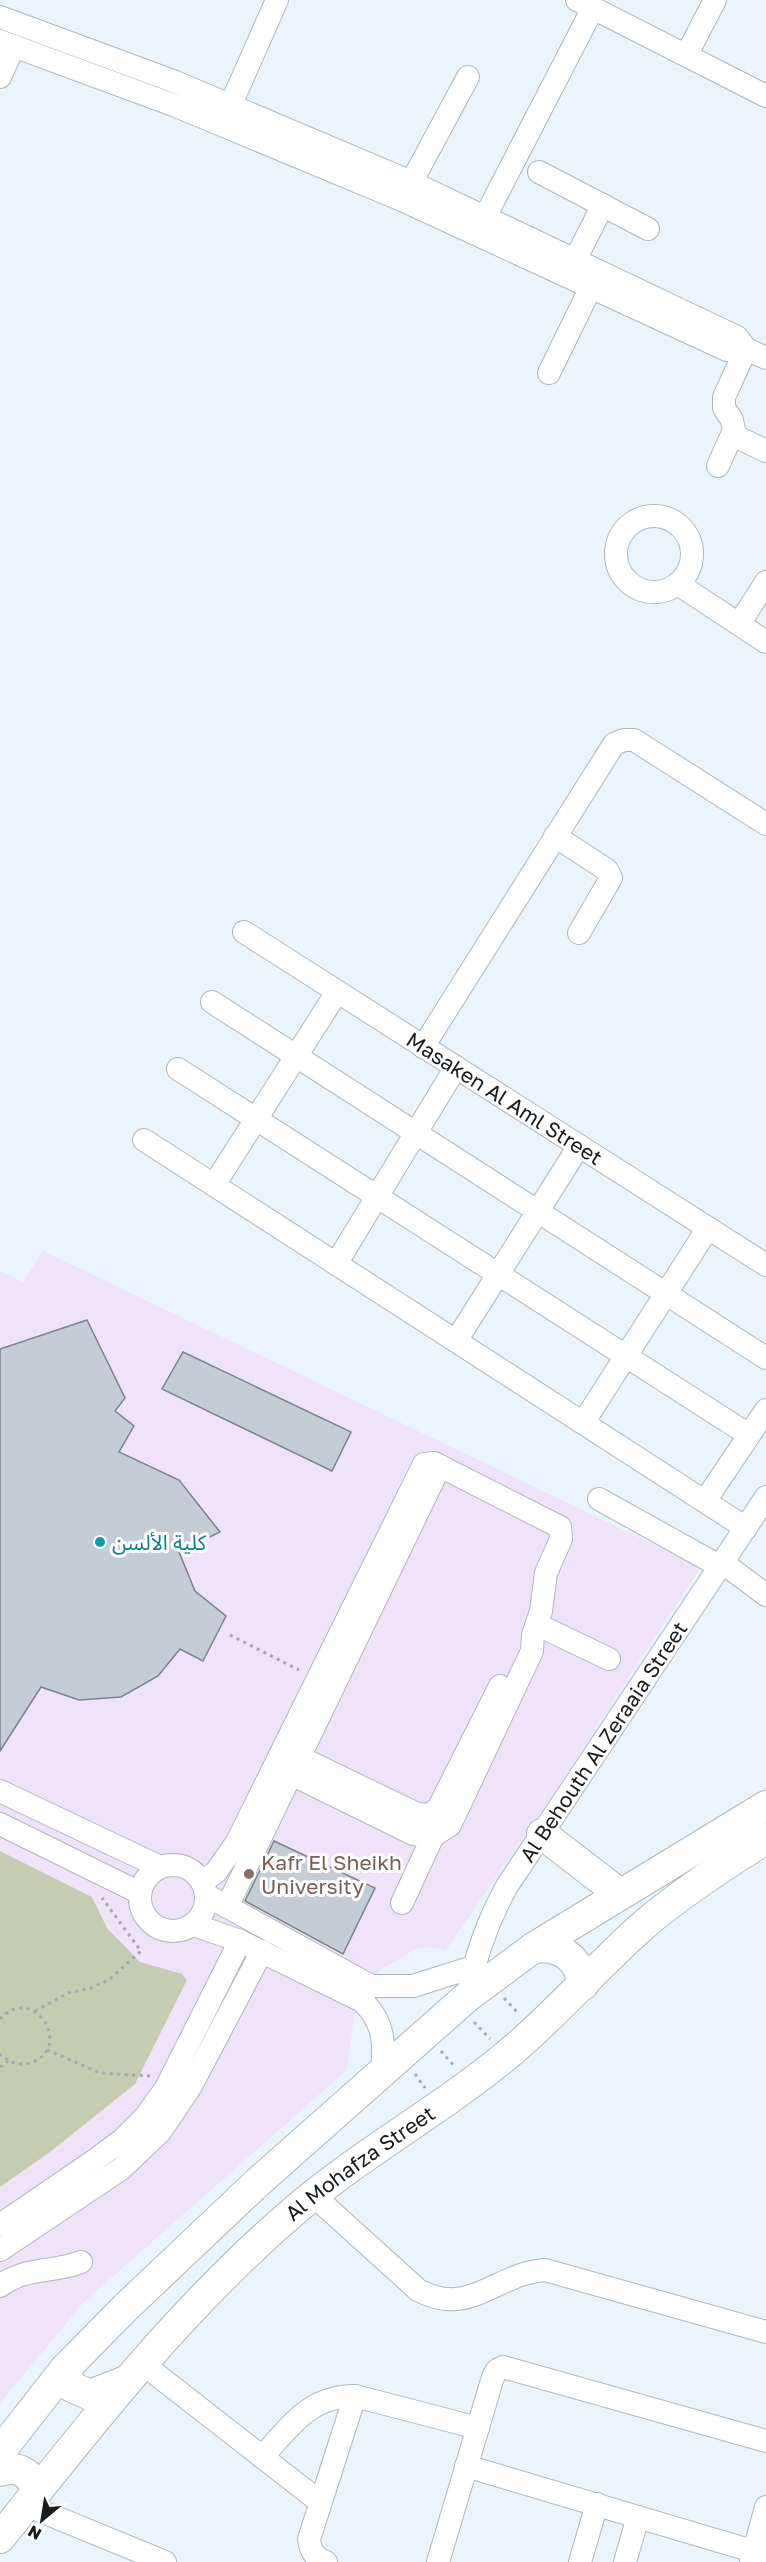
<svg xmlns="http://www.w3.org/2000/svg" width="766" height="2562" viewBox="0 0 766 2562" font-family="'Golos Text','Noto Sans Arabic',sans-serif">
  <rect width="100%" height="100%" fill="#eaf4fd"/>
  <!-- education -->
  <path fill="#eee3f8" d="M43,1251L701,1567L549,1800L446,1950L429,1947L416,1949L380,1970L354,2016L347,2070L84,2302L0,2403V1271L23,1282Z"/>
  <!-- green -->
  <path fill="#c6ccb1" d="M0,1851L92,1897L107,1928L140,1962L182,1974L187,1980L135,2084L50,2152L0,2187Z"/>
  <!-- building -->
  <g fill="#c4cdd6" stroke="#7b848c" stroke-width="1.5">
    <path d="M87,1320L125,1398L115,1411L134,1426L119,1452L179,1480L220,1532L179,1552L195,1591L226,1616L203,1661L180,1649L158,1676L121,1697L79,1700L41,1687L0,1751V1349Z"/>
    <path d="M183,1352L351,1432L332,1471L162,1389Z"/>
    <path d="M274,1841L375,1888L343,1954L245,1901Z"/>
  </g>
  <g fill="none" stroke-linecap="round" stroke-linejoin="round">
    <defs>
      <g id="minor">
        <path d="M577,0L766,96"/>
        <path d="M0,17L173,81L411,182L737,337L746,349"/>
        <path d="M0,41L176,106L402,200L727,350L746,349L766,358"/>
        <path d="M687,54L715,0"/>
        <path d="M0,77L14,46"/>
        <path d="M231,104L277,0"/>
        <path d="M539,172L648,229"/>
        <path d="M405,194L468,77"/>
        <path d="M485,217L593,8"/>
        <path d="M575,260L603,205"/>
        <path d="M549,373L591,287"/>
        <path d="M733,435L766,451"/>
        <path d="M718,466L734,430L732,420L724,408V397L746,349"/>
        <circle cx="654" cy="554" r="38"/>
        <path d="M678,584L766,642"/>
        <path d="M739,624L766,582"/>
        <path d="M555,836L607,870L611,878L579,933"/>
        <path id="s1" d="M244,932L766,1265"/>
        <path d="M212,1002L766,1358"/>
        <path d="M423,1047L614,744L624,740H634L766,824"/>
        <path d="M178,1069L749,1435"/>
        <path d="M144,1140L746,1528"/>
        <path d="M214,1185L337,992"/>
        <path d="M336,1264L456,1067"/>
        <path d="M456,1341L579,1146"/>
        <path d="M583,1423L708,1228"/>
        <path d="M599,1499L721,1567"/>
        <path d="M705,1501L766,1410"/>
        <path d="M723,1563L766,1595"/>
        <path d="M538,1625L609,1659"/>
        <path d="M299,1757L417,1814L430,1815L439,1807L500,1686"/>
        <path d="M0,1791L160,1867"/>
        <path d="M0,1824L140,1893"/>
        <circle cx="173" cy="1898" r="33"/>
        <path d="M202,1882L216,1872L237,1842L424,1464L434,1463L560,1527L561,1539L546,1573L541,1611L533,1635L532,1651L450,1825L433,1836L413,1834L291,1774"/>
        <path d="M206,1895L371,1986H413L473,1967"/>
        <path d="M402,1903L433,1836L431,1825"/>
        <path d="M227,1907L440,1466"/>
        <path d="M194,1925L240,1941L362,2001C384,2021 386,2046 381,2074"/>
        <path id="s2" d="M467,1997C475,1957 487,1922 507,1886L766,1497"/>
        <path d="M313,2195L418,2290C470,2318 494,2274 545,2270L766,2332"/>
        <path d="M0,2225L95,2160L122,2140L146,2116L166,2088L240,1941"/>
        <path d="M0,2250L121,2169L160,2132L191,2086L262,1951"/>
        <path d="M0,2286C24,2267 53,2273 81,2262"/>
        <path d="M143,2364L320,2502"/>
        <path d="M262,2457C291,2426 309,2396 355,2396L478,2428"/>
        <path d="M466,2466L766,2555"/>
        <path d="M26,2505L165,2562"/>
        <path d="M326,2562C315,2558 310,2551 309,2539L355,2396"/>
        <path d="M438,2562L493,2377L497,2370L503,2367L766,2441"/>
        <path d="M580,2562L597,2504"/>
        <path d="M625,2562L638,2517"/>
        <path d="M751,2562L766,2507"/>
      </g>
      <g id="major">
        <path d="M542,1834L620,1894"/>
        <path d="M533,1948C561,1944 579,1958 583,1985"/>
        <path d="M64,2370L72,2387L90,2395L126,2381"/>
        <path d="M0,2452L64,2370L125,2308L257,2183L467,1997L533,1948L766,1806"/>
        <path d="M0,2471C19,2465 32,2473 36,2493"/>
        <path id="s3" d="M0,2538C89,2426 178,2312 286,2218C357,2155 441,2111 513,2050C560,2010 600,1963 646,1923C684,1891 724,1865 766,1839"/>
      </g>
    </defs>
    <!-- minor casing -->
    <use href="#minor" stroke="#aeb7bf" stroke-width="24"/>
    <!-- major casing -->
    <use href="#major" stroke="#aeb7bf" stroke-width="32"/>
    <!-- path -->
    <g stroke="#a2aab1" stroke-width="3" stroke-dasharray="3 4.5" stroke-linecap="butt">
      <path d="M230,1635L299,1670"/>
      <path d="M504,1998L518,2013"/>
      <path d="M35,2011L68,1993L91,1988L110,1979L141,1951L102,1898"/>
      <path d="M0,2019C34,1982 75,2049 30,2063C19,2066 8,2062 0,2054"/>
      <path d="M474,2022L490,2039"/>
      <path d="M47,2050L100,2073L151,2076"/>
      <path d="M441,2051L455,2067"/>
      <path d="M0,2067L8,2061"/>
      <path d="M415,2074L425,2088"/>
    </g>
    <!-- minor -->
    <use href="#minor" stroke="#fff" stroke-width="22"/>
    <!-- major -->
    <use href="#major" stroke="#fff" stroke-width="30"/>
  </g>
  <!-- markers -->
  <circle fill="#0f9aa8" stroke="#fff" stroke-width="2" cx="100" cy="1542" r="6"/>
  <circle fill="#8d6e63" stroke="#fff" stroke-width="2" cx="249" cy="1874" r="6"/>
  <g text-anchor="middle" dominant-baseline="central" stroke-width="6" stroke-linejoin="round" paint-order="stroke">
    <!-- street labels -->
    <g font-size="21" fill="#1a1d20" stroke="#fff">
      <text stroke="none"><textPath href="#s1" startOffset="309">Masaken Al Aml Street</textPath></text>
      <text stroke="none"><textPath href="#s2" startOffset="292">Al Behouth Al Zeraaia Street</textPath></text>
      <text stroke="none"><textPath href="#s3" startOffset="522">Al Mohafza Street</textPath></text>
    </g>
    <!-- culture labels -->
    <g font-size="21" fill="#0d838f" stroke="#fff" text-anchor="start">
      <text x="112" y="1542">كلية الألسن</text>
    </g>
    <!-- education labels -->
    <g font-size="21" fill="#785e54" stroke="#fff" text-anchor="start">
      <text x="261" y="1862">Kafr El Sheikh<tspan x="261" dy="24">University</tspan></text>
    </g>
  </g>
  <!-- north arrow -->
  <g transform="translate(42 2520) rotate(210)" stroke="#ffffff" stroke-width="4.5" paint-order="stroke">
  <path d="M0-4.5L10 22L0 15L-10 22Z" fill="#1a1d20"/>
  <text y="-9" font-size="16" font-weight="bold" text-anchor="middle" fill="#1a1d20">N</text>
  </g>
</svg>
